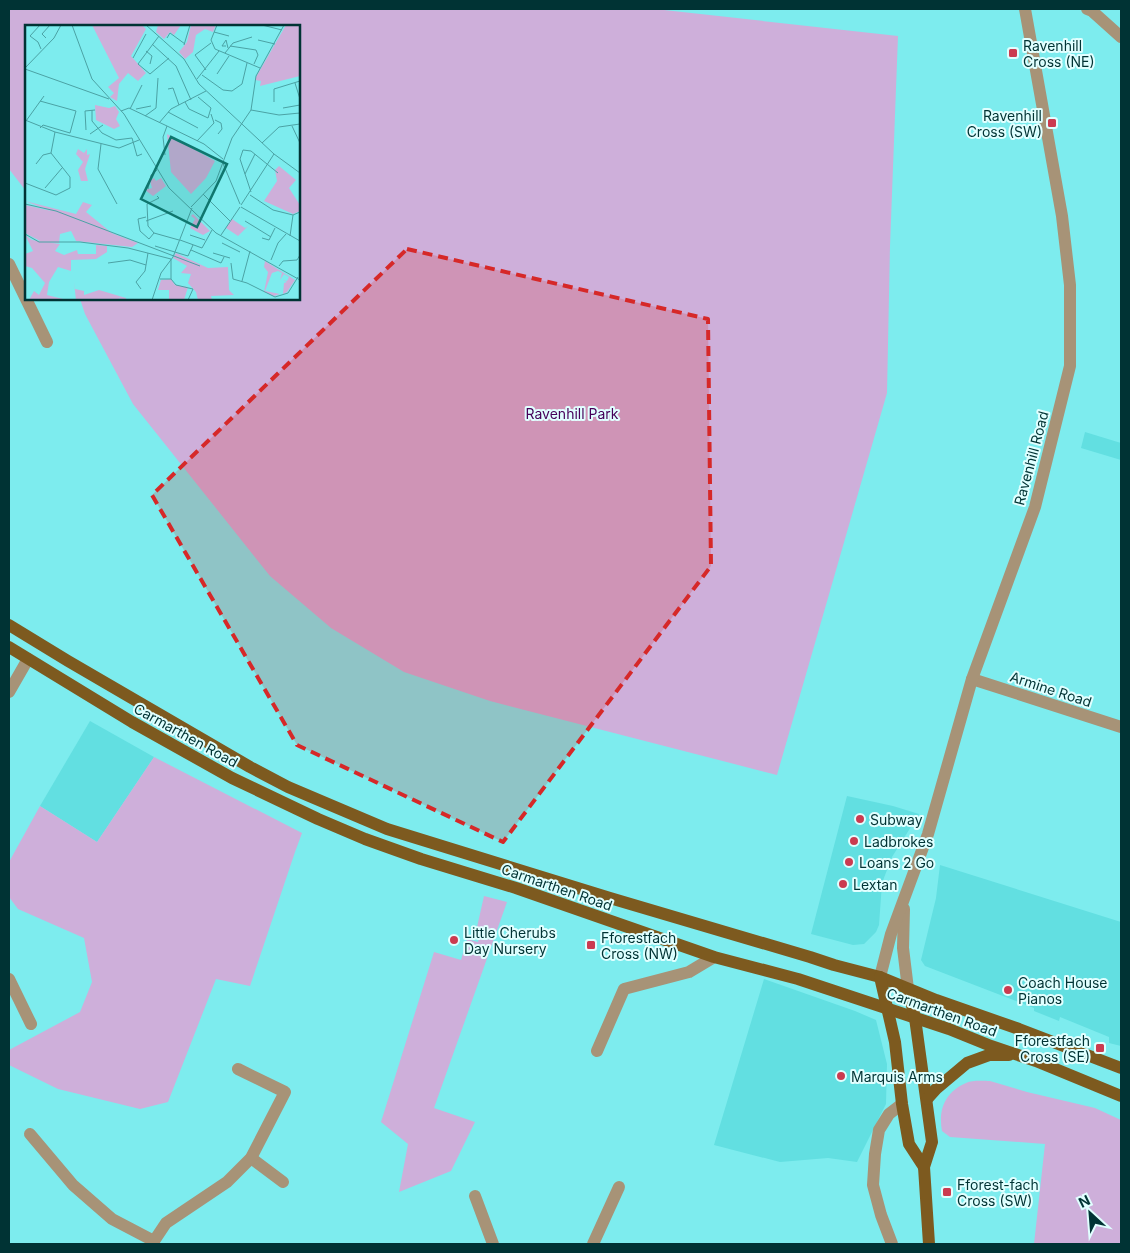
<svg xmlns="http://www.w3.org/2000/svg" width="1130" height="1253" viewBox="0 0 1130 1253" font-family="Inter,sans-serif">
  <rect width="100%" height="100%" fill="#7decee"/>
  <!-- built -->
  <g fill="#62dfe1">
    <path d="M1085,432L1121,443V460L1081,448Z"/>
    <path d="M90,721L154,757L97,842L40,806Z"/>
    <path d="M847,796L893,806L919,814L892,857L882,883L879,925L876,932L864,944L853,945L811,934Z"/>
    <path d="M940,865L1121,922V1046L1109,1043V1037L1060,1017L1059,1021L1034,1011V1008L1016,1001L925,966L921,960L936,898Z"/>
    <path d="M764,979L855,1011L876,1020L887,1064L886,1104L857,1162L828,1158L780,1162L714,1145Z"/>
  </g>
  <!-- green -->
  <g fill="#ceafda">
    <path d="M9,9H655L898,36L890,246L887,393L777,775L490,701L404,672L331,628L270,576L133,404L85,314L80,299H299V26H26V191L9,169Z"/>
    <path d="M154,757L302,833L295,852L250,986L216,979L168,1102L140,1109L58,1089L9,1065V1050L80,1012L92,982L84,938L18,909L9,897V862L40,806L97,842Z"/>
    <path d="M484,896L507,902L434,1108L475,1122L451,1171L399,1192L408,1144L381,1122L434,952L461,960L467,939L478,942L482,928L477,927Z"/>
    <path d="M990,1081L1027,1092L1095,1108L1121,1120V1244H1034L1045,1144L950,1137L942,1131C938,1110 945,1092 966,1083C972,1080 983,1081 990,1081Z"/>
  </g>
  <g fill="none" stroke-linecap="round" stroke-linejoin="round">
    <!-- minor -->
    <g stroke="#a79377" stroke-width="12">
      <path d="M1087,9L1092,11L1121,37"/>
      <path d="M9,264L47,342"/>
      <path d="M972,679L1121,727"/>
      <path d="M9,692L28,659"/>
      <path d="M904,909L903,948L908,989"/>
      <path d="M880,977L891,934L928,834L972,679L1035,507L1070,366V285L1062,216L1025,9"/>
      <path d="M9,979L31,1024"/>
      <path d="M597,1051L624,989L689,972L714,957"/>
      <path d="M30,1134L73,1185L112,1219L154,1241"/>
      <path d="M251,1158L283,1182"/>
      <path d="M475,1196L493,1244"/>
      <path d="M153,1244L154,1241L166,1223L227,1182L251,1158L285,1092L238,1069"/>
      <path d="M593,1244L619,1187"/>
      <path d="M892,1244L881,1215L873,1185L875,1154L879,1130L889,1114L902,1104"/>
    </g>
    <!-- major -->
    <g stroke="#7d5a1f" stroke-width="12">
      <path d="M9,625L68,661L250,767L288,787L387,829L610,898L810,957L834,965L880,977L936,1000L1019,1029L1121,1068"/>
      <path d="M9,647L132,722L232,778L318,819L365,839L421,859L516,888L714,957L798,979L949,1029L991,1046L1036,1061L1121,1096"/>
      <path d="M880,977L895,1042L902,1104L909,1144L924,1167"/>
      <path d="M908,989L915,1018L932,1142L924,1167L929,1244"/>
      <path d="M927,1099L936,1089L967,1063L989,1055H1009"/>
    </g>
  </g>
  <!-- marked area -->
  <path fill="#d62828" fill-opacity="0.2" stroke="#d62828" stroke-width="4" stroke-dasharray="10 6" stroke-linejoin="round" d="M407,249L708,319L711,566L503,842L297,745L152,495Z"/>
  <!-- markers -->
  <g fill="#cb3b50" stroke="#e1ffff" stroke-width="2">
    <rect x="1008" y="48" width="10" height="10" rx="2.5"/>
    <rect x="1047" y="118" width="10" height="10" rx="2.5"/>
    <circle cx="860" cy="819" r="5"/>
    <circle cx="854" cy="841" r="5"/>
    <circle cx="849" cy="862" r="5"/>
    <circle cx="843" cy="884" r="5"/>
    <circle cx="454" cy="940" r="5"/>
    <rect x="586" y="940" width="10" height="10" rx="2.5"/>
    <circle cx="1008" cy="990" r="5"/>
    <rect x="1095" y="1043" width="10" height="10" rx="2.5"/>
    <circle cx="841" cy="1076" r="5"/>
    <rect x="942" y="1187" width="10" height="10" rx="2.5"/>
  </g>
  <g text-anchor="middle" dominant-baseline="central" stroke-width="4" stroke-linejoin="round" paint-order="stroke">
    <!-- poi labels -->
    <g font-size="14" fill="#003334" stroke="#e1ffff" text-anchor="start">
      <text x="1023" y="45">Ravenhill<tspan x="1023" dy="16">Cross (NE)</tspan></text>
      <text x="1042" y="115" text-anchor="end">Ravenhill<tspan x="1042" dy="16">Cross (SW)</tspan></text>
      <text x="870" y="819">Subway</text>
      <text x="864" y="841">Ladbrokes</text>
      <text x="859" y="862">Loans 2 Go</text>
      <text x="853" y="884">Lextan</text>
      <text x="464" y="932">Little Cherubs<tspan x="464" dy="16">Day Nursery</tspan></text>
      <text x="601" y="937">Fforestfach<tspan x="601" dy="16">Cross (NW)</tspan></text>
      <text x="1018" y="982">Coach House<tspan x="1018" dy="16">Pianos</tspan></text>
      <text x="1090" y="1040" text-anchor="end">Fforestfach<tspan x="1090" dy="16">Cross (SE)</tspan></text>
      <text x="851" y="1076">Marquis Arms</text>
      <text x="957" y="1184">Fforest-fach<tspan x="957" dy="16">Cross (SW)</tspan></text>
    </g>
    <!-- park labels -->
    <g font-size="14" fill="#460059" stroke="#e1ffff">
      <text x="572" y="413">Ravenhill Park</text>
    </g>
    <!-- street labels -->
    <g font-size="14" fill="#003334" stroke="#e1ffff">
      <text transform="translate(1031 458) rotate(-75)">Ravenhill Road</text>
      <text transform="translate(1051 689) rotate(18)">Armine Road</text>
      <text transform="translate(186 735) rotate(29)">Carmarthen Road</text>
      <text transform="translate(557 887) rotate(19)">Carmarthen Road</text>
      <text transform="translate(942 1012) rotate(20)">Carmarthen Road</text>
    </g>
  </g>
  <!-- overview -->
  <g transform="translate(25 25)">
    <rect width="275" height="275" fill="#7decee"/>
    <path d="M67,0H117L121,4L106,31L121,48L113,56L103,48L94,59L92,76L85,72L89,68L83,62L94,53ZM133,0H156L149,10L145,7L139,14L131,7ZM166,0H191L188,7L180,4L171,10L168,27L160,34L154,27L162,17ZM261,0H275V51L235,61L236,56L230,55L231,52ZM70,80L84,83L90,81L94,87L91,94L95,101L89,104L71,95ZM142,109L190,136L181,153L166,169L146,147ZM53,124L59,128L62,124V130L65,129L60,144L63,156H56L53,145L58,137L51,129ZM254,141L271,155L264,163L275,180V186L268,189L239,176L252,156L250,145ZM129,153L131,156L136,153L141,161L128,171L120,165L127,163L125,156ZM0,176L51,189L58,177L67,180L61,187L88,209ZM0,180L31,187L113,218L107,222L51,216L46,206L35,209L34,218L17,217L0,208ZM168,189L185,206L178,210L165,203L170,194L166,191ZM207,194L220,203L223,201L213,211L201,203ZM0,210L7,215L35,219L30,226L39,230L52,225L53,229H71V220L82,221V227L71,234L46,235V246L33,242L24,257L22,270L42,275H4L9,266L14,270L20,258L7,243L0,241V229L8,226ZM151,228L183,243L203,242L204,265L209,270L186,271L187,275H173L171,267L163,258L166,249L156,248L162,241L148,233ZM240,236L270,255L262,267L258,269L259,258L262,257L258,255L262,256L264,252L259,249L255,255L257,248L253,246L247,248L240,266L255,269L249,271L239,267L243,247L239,242ZM146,254L150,260L163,262L159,275H144V265H133L136,255ZM49,257L50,264L59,266V270L74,265L101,273V275H94L95,272L93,275H51Z" fill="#ceafda"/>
    <path fill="none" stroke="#4ba2a4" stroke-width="1" d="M15,0L5,11L13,17L16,24M47,0L67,54L99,89L144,163L191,208L275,255M121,0L159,34L174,59L249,129L275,148M192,0L186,15L190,24L235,43M237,0L257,5M189,7L204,11M134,11L113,39L125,49L144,33M21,13L17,9L25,0M142,13L145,8L160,19M233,15L250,19M127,19L151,41L166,75M159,20L165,0M201,21H197L201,15L203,23M205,21L231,25L233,30L229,39M121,26L127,31L125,39M200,28L208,18L227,12M108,33L121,9M0,43L29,13L36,0M0,44L84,74M181,45L170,30L186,18M192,49L204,31M177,50L198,65L207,66L217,59L222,38M172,54L194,26M270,58L275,74M143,64L148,63L154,80M15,76L51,86L45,108L18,100L15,103M160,77L164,84L183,93L186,83L173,72M249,77V64L275,56M258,83L275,80M105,84L117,60M111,84L126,81M67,85V96L77,108L91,115L107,113L112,131L117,129M226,85L254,90L275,88M96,86L104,83L142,101L179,119L198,134M143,87L173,103M120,91L131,83L133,53M0,95L30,107L94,123L114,115M190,95L196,98L197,104L193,109M1,96L19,71M134,98L146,84L181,66M267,101L275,118M61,105L60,86L70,85M65,109L78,100M172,116L189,98L186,89M237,118L254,102L275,99M76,119L73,144L92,179M140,130L138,112L142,101M197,136L215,179M11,139L18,130L26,128M220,149L230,129M0,158L31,170L45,163V152L26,128L30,107M20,163L37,143M123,164L126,150L132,145M226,167L215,134L218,125L226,126L253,148M178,169L205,196M225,170L248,185L268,190L275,187M132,171L134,173L122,179L123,201L129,208L154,215M0,179L31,186L175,241M216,180L249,129M166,182L191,156L207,113L226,85L231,51L259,0M216,182L275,216M121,192L113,194L115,206L124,214L129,208M121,196L148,186M220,196L246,212M0,209L14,217H55L103,223L146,234M165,210L180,215M196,210L215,182M265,211L268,190M237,213L244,215L250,203M155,215L177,223L187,205M197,218L215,227M130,221L163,231L168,220M166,225L196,238L199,232M188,228L205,233M246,235L253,218L261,209M83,238L105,235L121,240M206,238L208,254L222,258L250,272L263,268L273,252M254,241L258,236L272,235L275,230M135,254H146V234M146,254L151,260L168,264L163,275M217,256L225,226M116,264L111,257L120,246L123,228M127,275L136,248L148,232L167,183"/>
    <path fill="#0f766e" fill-opacity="0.15" stroke="#0f766e" stroke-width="2.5" d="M146,112L202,139L172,202L116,174Z"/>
    <rect width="275" height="275" fill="none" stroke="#003334" stroke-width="2.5"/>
  </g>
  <!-- border -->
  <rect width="1130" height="1253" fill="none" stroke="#003334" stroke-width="20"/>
  <!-- north arrow -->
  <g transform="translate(1090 1213) rotate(334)" stroke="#e1ffff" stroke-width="4" paint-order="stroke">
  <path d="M0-4L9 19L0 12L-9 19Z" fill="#003334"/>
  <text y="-8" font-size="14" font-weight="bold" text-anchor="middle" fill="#003334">N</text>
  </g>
</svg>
